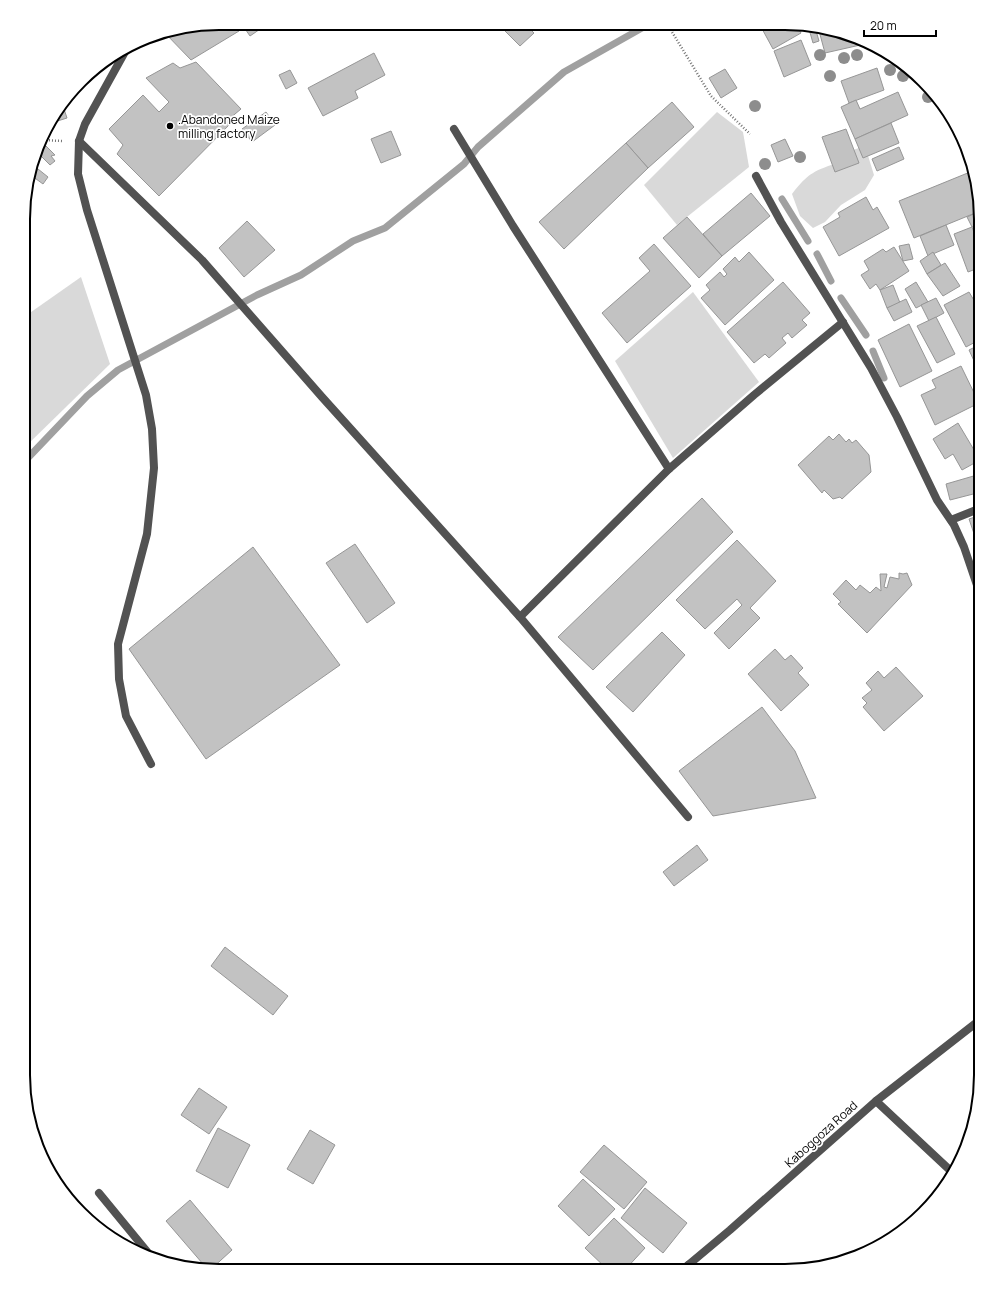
<svg xmlns="http://www.w3.org/2000/svg" width="1004" height="1294" viewBox="0 0 1004 1294" font-family="Manrope,sans-serif">
  <rect width="100%" height="100%" fill="#fff"/>
  <!-- green -->
  <g fill="#d9d9d9">
    <path d="M717,112L743,132L749,167L677,225L644,185Z"/>
    <path d="M865,146L874,175L865,190L841,205L825,222L813,228L800,216L792,194C808,173 815,170 841,162L847,152Z"/>
    <path d="M81,277L110,364L24,448V317Z"/>
    <path d="M693,292L759,382L673,458L615,361Z"/>
  </g>
  <g fill="none" stroke-linecap="round" stroke-linejoin="round">
    <!-- stream -->
    <g stroke="#a0a0a0" stroke-width="7">
      <path d="M782,199L808,241"/>
      <path d="M817,254L831,281"/>
      <path d="M841,298L866,335"/>
      <path d="M873,351L884,378"/>
      <path d="M24,462L87,396L118,370L257,295L301,275L353,241L385,228L464,164L478,147L564,72L649,24"/>
    </g>
  </g>
  <!-- building -->
  <g fill="#c2c2c2" stroke="#969696">
    <path d="M219,23H234L239,31L191,60L164,32Z"/>
    <path d="M241,23H269L250,36Z"/>
    <path d="M504,24H525L534,33L520,46L501,27Z"/>
    <path d="M760,25H796L801,33L773,49Z"/>
    <path d="M815,27L819,41L813,43L809,29Z"/>
    <path d="M818,27L860,38L869,43L825,53Z"/>
    <path d="M801,40L811,65L784,77L774,51Z"/>
    <path d="M374,53L385,75L355,91L358,98L323,116L308,88Z"/>
    <path d="M196,62L241,109L229,119L231,123L159,196L117,154L123,145L109,129L143,95L159,112L169,102L146,78L173,63L180,68Z"/>
    <path d="M877,68L884,90L849,103L841,81Z"/>
    <path d="M725,69L737,88L721,98L709,78Z"/>
    <path d="M290,70L297,83L286,89L279,75Z"/>
    <path d="M898,92L908,115L855,139L841,107L856,100L860,109Z"/>
    <path d="M672,102L694,127L648,168L626,143Z"/>
    <path d="M61,106H63L67,118L48,124Z"/>
    <path d="M266,112L275,125L252,142L242,129Z"/>
    <path d="M891,123L899,143L863,158L855,139Z"/>
    <path d="M846,129L859,163L835,172L822,137Z"/>
    <path d="M391,131L401,155L381,163L371,139Z"/>
    <path d="M785,139L793,156L778,162L771,145Z"/>
    <path d="M626,143L648,168L564,249L539,222Z"/>
    <path d="M46,146L55,155L51,156L55,161L50,165L38,153Z"/>
    <path d="M899,147L904,159L877,171L872,159Z"/>
    <path d="M38,169L48,177L43,184L32,176Z"/>
    <path d="M975,170L980,211L914,238L899,201Z"/>
    <path d="M751,193L770,216L722,256L703,234Z"/>
    <path d="M866,197L873,210L877,207L889,228L839,256L823,227L840,217L838,213Z"/>
    <path d="M980,211L981,223L972,227L967,217Z"/>
    <path d="M687,217L722,256L699,278L663,238Z"/>
    <path d="M247,221L275,250L244,277L219,248Z"/>
    <path d="M946,225L954,245L928,256L920,236Z"/>
    <path d="M972,227L981,251V267L968,272L954,234Z"/>
    <path d="M654,244L691,286L627,343L602,313L650,271L639,258Z"/>
    <path d="M909,244L913,259L903,261L899,246Z"/>
    <path d="M894,247L909,271L880,290L876,284L870,289L861,275L869,270L864,261L883,249L886,252Z"/>
    <path d="M749,252L774,280L725,325L701,298L710,290L706,285L720,272L724,277L727,274L723,269L735,257L739,262Z"/>
    <path d="M933,252L941,265L927,274L920,261Z"/>
    <path d="M945,263L960,286L943,296L927,274Z"/>
    <path d="M783,282L810,313L802,320L807,325L792,338L788,333L782,338L786,343L769,358L765,354L754,363L727,332Z"/>
    <path d="M916,282L928,302L916,308L905,289Z"/>
    <path d="M893,285L900,303L887,308L880,290Z"/>
    <path d="M969,292L981,312V339L966,347L944,305Z"/>
    <path d="M936,298L944,313L929,321L921,305Z"/>
    <path d="M906,299L912,312L894,321L887,308Z"/>
    <path d="M936,317L955,354L937,363L917,326Z"/>
    <path d="M909,324L932,371L900,387L878,340Z"/>
    <path d="M981,344V376L969,350Z"/>
    <path d="M961,366L979,403L935,425L921,395L936,388L932,380Z"/>
    <path d="M958,423L980,460L962,470L953,454L945,459L933,439Z"/>
    <path d="M839,434L846,442L849,439L852,443L856,440L869,455L871,472L842,499L840,497L833,499L824,490L822,493L798,465L829,436L833,440Z"/>
    <path d="M981,461V492L950,500L946,484L977,475L974,463Z"/>
    <path d="M702,498L733,532L593,670L558,637Z"/>
    <path d="M981,515V554L969,519Z"/>
    <path d="M737,540L776,581L750,608L760,618L729,649L714,633L742,605L737,599L705,629L676,600Z"/>
    <path d="M355,544L395,603L367,623L326,563Z"/>
    <path d="M253,547L340,665L206,759L129,649Z"/>
    <path d="M899,573L903,574L907,573L912,585L867,633L838,604L841,602L833,594L846,580L856,590L860,585L870,593L876,587L881,591L880,574H887L884,587L887,588L890,577L899,579Z"/>
    <path d="M662,632L685,655L633,712L606,687Z"/>
    <path d="M775,649L785,660L791,655L803,668L798,673L809,685L781,711L748,674Z"/>
    <path d="M896,667L923,696L884,731L863,707L867,703L862,698L872,690L866,683L878,671L884,678Z"/>
    <path d="M762,707L795,751L816,798L713,816L679,771Z"/>
    <path d="M697,845L708,860L674,886L663,872Z"/>
    <path d="M225,947L288,996L273,1015L211,966Z"/>
    <path d="M199,1088L227,1107L209,1134L181,1115Z"/>
    <path d="M218,1128L250,1145L228,1188L196,1171Z"/>
    <path d="M310,1130L335,1145L313,1184L287,1169Z"/>
    <path d="M604,1145L647,1182L624,1209L580,1172Z"/>
    <path d="M583,1179L615,1209L589,1236L558,1206Z"/>
    <path d="M645,1188L687,1223L663,1253L621,1218Z"/>
    <path d="M190,1200L232,1250L209,1271L166,1221Z"/>
    <path d="M614,1218L645,1248L624,1271H609L585,1248Z"/>
  </g>
  <g fill="none" stroke-linecap="round" stroke-linejoin="round">
    <!-- path -->
    <g stroke="#747474" stroke-width="2.5" stroke-dasharray="1 2" stroke-linecap="butt">
      <path d="M669,27L711,96L750,134"/>
      <path d="M43,140L62,141"/>
    </g>
    <!-- minor -->
    <g stroke="#525252" stroke-width="8">
      <path d="M126,50L85,124L79,141L78,174L87,210L146,395L152,429L154,468L147,534L118,644L119,679L126,716L151,764"/>
      <path d="M454,129L513,226L669,469"/>
      <path d="M79,141L202,260L322,397L520,617L688,817"/>
      <path d="M756,176L781,222L871,368L897,417L937,500L954,525L964,547L981,597"/>
      <path d="M951,520L981,508"/>
      <path d="M520,617L669,469L754,395L843,322"/>
      <path d="M876,1101L953,1173"/>
      <path d="M99,1193L154,1260"/>
      <path d="M688,1265L695,1271"/>
      <path d="M681,1271L730,1230L876,1101L981,1019"/>
    </g>
  </g>
  <!-- trees -->
  <g fill="#8d8d8d">
    <circle cx="820" cy="55" r="6"/>
    <circle cx="857" cy="55" r="6"/>
    <circle cx="844" cy="58" r="6"/>
    <circle cx="890" cy="70" r="6"/>
    <circle cx="830" cy="76" r="6"/>
    <circle cx="903" cy="76" r="6"/>
    <circle cx="928" cy="97" r="6"/>
    <circle cx="755" cy="106" r="6"/>
    <circle cx="800" cy="157" r="6"/>
    <circle cx="765" cy="164" r="6"/>
  </g>
  <!-- markers -->
  <circle fill="#000" stroke="#fff" stroke-width="1.5" cx="170" cy="126" r="4"/>
  <g text-anchor="middle" dominant-baseline="central" stroke-width="3.5" stroke-linejoin="round" paint-order="stroke">
    <!-- poi labels -->
    <g font-size="12" fill="#000" stroke="#fff" text-anchor="start">
      <text x="178" y="119">.Abandoned Maize<tspan x="178" dy="14">milling factory</tspan></text>
    </g>
    <!-- street labels -->
    <g font-size="12" fill="#000" stroke="#fff">
      <text transform="translate(821 1134) rotate(-42)">Kaboggoza Road</text>
    </g>
  </g>
  <!-- crop -->
  <path d="M0 0H1004V1294H0ZM219 30H785A189 189 0 0 1 974 219V1075A189 189 0 0 1 785 1264H219A189 189 0 0 1 30 1075V219A189 189 0 0 1 219 30Z" fill="#fff" fill-rule="evenodd"/>
  <path fill="none" stroke="#000" stroke-width="2" d="M219 30H785A189 189 0 0 1 974 219V1075A189 189 0 0 1 785 1264H219A189 189 0 0 1 30 1075V219A189 189 0 0 1 219 30Z"/>
  <!-- scale -->
  <path d="M864 30v6h72v-6" fill="none" stroke="#000000" stroke-width="2"/>
  <text x="870" y="30" font-size="12" fill="#000000" stroke="#ffffff" stroke-width="3" paint-order="stroke">20 m</text>
</svg>
